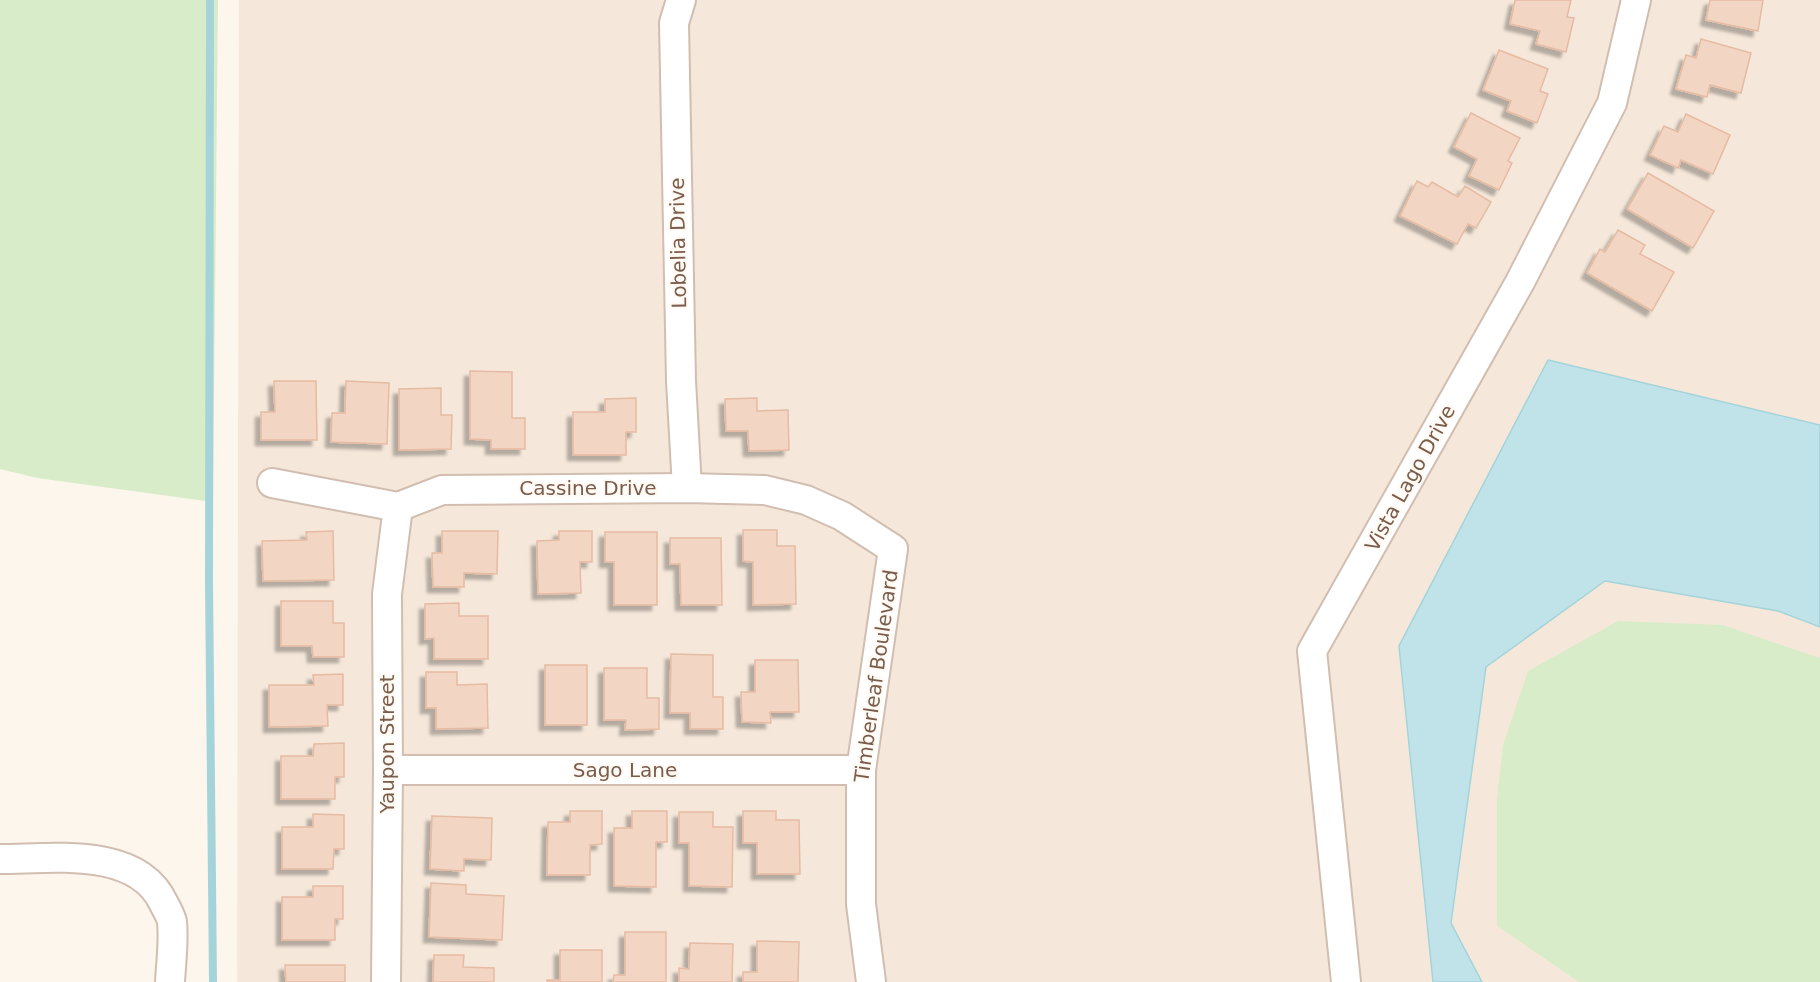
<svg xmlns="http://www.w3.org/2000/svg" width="1820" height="982" viewBox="0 0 1820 982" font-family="'DejaVu Sans',sans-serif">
  <defs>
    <filter id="shadow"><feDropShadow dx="-5.5" dy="5.5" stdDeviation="1.5" flood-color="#0004"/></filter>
  </defs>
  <rect width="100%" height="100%" fill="#fdf6ec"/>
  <!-- residential -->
  <path fill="#f5e8da" d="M239,0H1820V982H237Z"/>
  <!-- green -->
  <g fill="#d8ecc9">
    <path d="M0,0H218L213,502L37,478L0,469Z"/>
    <path d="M1618,621L1723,625L1820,658V982H1579L1497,926V799L1503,745L1528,671Z"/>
  </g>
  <!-- water -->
  <path fill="#bfe3e8" stroke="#a5d3da" stroke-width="1.5" d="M1548,360L1820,425V627L1778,611L1605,581L1486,667L1451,923L1482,982H1433L1399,646Z"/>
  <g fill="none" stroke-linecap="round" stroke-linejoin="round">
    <!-- stream -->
    <path stroke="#a5d3da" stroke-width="8" d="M210,0L209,583L213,982"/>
  </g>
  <!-- building -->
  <g fill="#f3d5c3" stroke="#e6bba3" stroke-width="1.5" filter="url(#shadow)">
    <path d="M1515,0H1571L1567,17L1574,18L1566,52L1536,44L1540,31L1510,24Z"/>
    <path d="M1710,0H1763L1758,31L1706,20Z"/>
    <path d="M1701,39L1751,53L1741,93L1710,85L1707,97L1676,89L1686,55L1696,58Z"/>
    <path d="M1499,50L1548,69L1540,91L1548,94L1537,123L1507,111L1511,101L1483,90Z"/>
    <path d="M1471,113L1520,138L1508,161L1512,163L1499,190L1469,176L1477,159L1454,147Z"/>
    <path d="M1686,114L1730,135L1713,174L1681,160L1678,168L1650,155L1664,126L1678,132Z"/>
    <path d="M1648,173L1714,211L1693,248L1627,209Z"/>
    <path d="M1417,181L1428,187L1432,182L1458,197L1465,186L1491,202L1476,228L1468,224L1457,244L1400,216Z"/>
    <path d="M1618,230L1645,245L1640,254L1674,272L1652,311L1587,273L1600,249L1605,252Z"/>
    <path d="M470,371L512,372V418H525V449H491V440L470,439Z"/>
    <path d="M274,381H316L317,440H261V412H275Z"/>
    <path d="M346,381L389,383L387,444L331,442L332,413H345Z"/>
    <path d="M441,388V415H452L451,449L399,450V389Z"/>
    <path d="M636,398V432H626V455H573V412H605V399Z"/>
    <path d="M757,398V411L788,410L789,450L749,451L748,431H726L725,399Z"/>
    <path d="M743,530H777V546H795L796,604L753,605V562L743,561Z"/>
    <path d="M333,531L334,580L263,581L262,541L307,540L306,532Z"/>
    <path d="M442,531H498L497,574L464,573V587H433L432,553H442Z"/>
    <path d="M559,531H592V562H580L581,593L538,594L537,541L559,540Z"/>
    <path d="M605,532H657V605H614V562H605Z"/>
    <path d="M670,538H721L722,605H681L680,564H670Z"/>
    <path d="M281,601H333V623H344V657H313L312,646H281Z"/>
    <path d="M459,603V616H488V659H434V638L425,639V604Z"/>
    <path d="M671,654L713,655V697H723V729H690V713H670Z"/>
    <path d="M755,660H798L799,712H770L771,723L742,722L741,692H755Z"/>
    <rect x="545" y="665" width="42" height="60"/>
    <path d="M604,668H647V698H659V729L625,730L626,720H604Z"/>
    <path d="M426,672H457V685L487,684L488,728L436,729V708H426Z"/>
    <path d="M343,674V705H327L328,726L269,727V685H314L313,675Z"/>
    <path d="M344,743V777H335V799H281V756H313L314,744Z"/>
    <path d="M570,811H602V844L590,845V875H547L548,822H570Z"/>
    <path d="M632,811H667V842H656V887L614,886V828H632Z"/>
    <path d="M743,811H776V820H799L800,874H757V843H743Z"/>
    <path d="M679,812H713V827H733L732,887L689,886V843H679Z"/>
    <path d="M313,814L344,815V849H334L333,869H282V827H313Z"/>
    <path d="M432,816L492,818L491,860L464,859V871L430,869Z"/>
    <path d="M431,883L466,885V894L504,896L502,940L429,937Z"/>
    <path d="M313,886H343V919H335V940H282V897H313Z"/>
    <path d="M625,932H666V982H613L614,975H625Z"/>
    <path d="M757,941L799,942L798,982H743V972H757Z"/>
    <path d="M690,943L733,944L732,982H679V968L689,969Z"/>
    <path d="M560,950H602V982H547V980H560Z"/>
    <path d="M434,955H464L463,967L494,968V982H433Z"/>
    <path d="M285,965H345V982H286Z"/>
  </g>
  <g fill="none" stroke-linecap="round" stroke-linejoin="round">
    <defs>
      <g id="minor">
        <path d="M681,0L674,23L681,381L687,488"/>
        <path d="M272,483L398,507L442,490L687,488L765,490L806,500L842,516L893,549L861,770V904L871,982"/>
        <path d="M388,770H861"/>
        <path d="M0,859C51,859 136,846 163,902C166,908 171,916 172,922C174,941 171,963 170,982"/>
        <path d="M386,982L388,770L387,594L398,507"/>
        <path d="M1346,982L1312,651L1520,282L1612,103L1636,0"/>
      </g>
    </defs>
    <!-- minor casing -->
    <use href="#minor" stroke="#d1beb0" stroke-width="32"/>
    <!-- minor -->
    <use href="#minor" stroke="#fff" stroke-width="28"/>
  </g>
  <g text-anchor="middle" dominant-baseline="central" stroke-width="4.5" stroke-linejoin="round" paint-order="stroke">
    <!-- street labels -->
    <g font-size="20" fill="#7a5c4d" stroke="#fffaf3">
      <text transform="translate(678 243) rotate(-91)">Lobelia Drive</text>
      <text transform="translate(1410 478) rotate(-61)">Vista Lago Drive</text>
      <text x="588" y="488">Cassine Drive</text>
      <text transform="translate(876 676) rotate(-82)">Timberleaf Boulevard</text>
      <text transform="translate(387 744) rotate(-90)">Yaupon Street</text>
      <text x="625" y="770">Sago Lane</text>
    </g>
  </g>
</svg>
